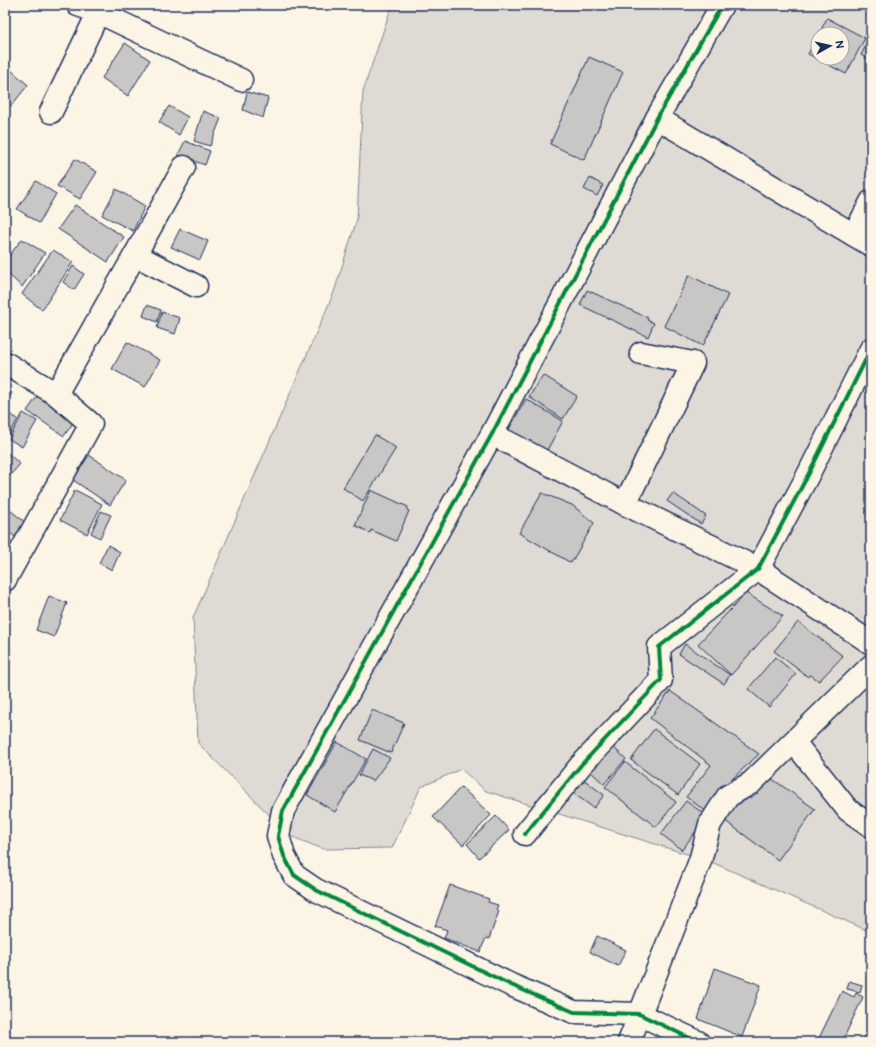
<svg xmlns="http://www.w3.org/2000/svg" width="876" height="1047" viewBox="0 0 876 1047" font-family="'Balsamiq Sans',sans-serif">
  <rect width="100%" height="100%" fill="#fcf5e5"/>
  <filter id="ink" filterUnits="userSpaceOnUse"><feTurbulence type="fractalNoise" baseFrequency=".025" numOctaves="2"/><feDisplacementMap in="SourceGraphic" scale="8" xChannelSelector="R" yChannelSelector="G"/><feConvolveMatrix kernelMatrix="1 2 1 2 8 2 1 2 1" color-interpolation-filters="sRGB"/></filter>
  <g filter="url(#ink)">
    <!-- grass -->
    <path fill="#dfdbd4" stroke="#7d8599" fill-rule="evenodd" d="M392,5H871V932L709,861L486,791L461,769L421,787L392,848L323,849L290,836L198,743L193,618L334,292L357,219L363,91ZM818,34H842V58H818Z"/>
    <!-- building -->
    <g fill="#c8c7c6" stroke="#1b2f5e">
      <path d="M827,18L865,38L846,74L808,54L818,35V58H842V34H819Z"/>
      <path d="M871,35V61L861,55Z"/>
      <path d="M125,43L150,60L128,96L102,78Z"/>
      <path d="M589,57L623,72L584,160L550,144Z"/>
      <path d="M11,70L28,85L11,106L5,102V77Z"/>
      <path d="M247,92L268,98L263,118L243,110Z"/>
      <path d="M169,106L188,117L179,135L159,122Z"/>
      <path d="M203,111L221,118L210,146L194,141Z"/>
      <path d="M185,141L210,151L205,165L178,155Z"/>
      <path d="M75,159L97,172L80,199L57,186Z"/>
      <path d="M590,178L603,185L597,196L584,189Z"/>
      <path d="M36,181L56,194L39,223L17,209Z"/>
      <path d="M116,189L145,206L133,231L102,215Z"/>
      <path d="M75,205L124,237L108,262L58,229Z"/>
      <path d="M180,229L208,241L200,260L171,247Z"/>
      <path d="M22,239L45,253L22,287L5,271V261Z"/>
      <path d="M53,250L73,262L42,310L22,294Z"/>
      <path d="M73,266L84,274L74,290L63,282Z"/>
      <path d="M689,275L728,295L703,346L664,326Z"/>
      <path d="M587,290L648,318L647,320L654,323L648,337L580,305Z"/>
      <path d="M147,305L161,310L157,322L143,316Z"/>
      <path d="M162,312L180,318L175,334L157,328Z"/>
      <path d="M127,342L160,360L145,387L112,369Z"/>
      <path d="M543,375L577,396L563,419L529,397Z"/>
      <path d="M5,388L12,393L5,404Z"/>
      <path d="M39,394L75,420L64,436L27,411Z"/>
      <path d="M526,399L563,421L546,452L508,431Z"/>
      <path d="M8,413L18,419L9,435L5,433V418Z"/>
      <path d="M23,413L37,421L22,447L9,439Z"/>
      <path d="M375,435L396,448L363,501L343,488Z"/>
      <path d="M5,451L20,464L5,481Z"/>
      <path d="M89,455L126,480L110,505L73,480Z"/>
      <path d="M75,490L102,504L87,534L60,520Z"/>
      <path d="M371,490L408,507L407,510L409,511L396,541L371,530L370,533L355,525Z"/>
      <path d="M542,493L572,505L594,523L571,563L519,533Z"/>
      <path d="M673,493L706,516L701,524L667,501Z"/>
      <path d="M5,506L26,523L15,537L5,529Z"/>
      <path d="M101,511L111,515L100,538L91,533Z"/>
      <path d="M108,545L120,552L112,570L99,563Z"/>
      <path d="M746,593L783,616L731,675L698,644Z"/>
      <path d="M49,596L67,603L54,637L36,630Z"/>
      <path d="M798,622L843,656L819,681L811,675L808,677L774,651Z"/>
      <path d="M685,644L730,675L724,684L679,654Z"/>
      <path d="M775,657L796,674L769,707L748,689Z"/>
      <path d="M670,691L759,754L731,780L707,812L686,797L711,765L650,718Z"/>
      <path d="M372,710L404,723L391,753L360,740Z"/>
      <path d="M654,729L700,764L678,795L631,760Z"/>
      <path d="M337,742L366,759L335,812L307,795Z"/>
      <path d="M612,746L626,759L604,784L590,771Z"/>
      <path d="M373,749L390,758L373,781L359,775Z"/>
      <path d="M625,762L676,802L656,827L605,787Z"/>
      <path d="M578,775L604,795L594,808L567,789Z"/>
      <path d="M768,776L815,809L778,860L720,817Z"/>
      <path d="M461,787L491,815L463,845L433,817Z"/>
      <path d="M686,801L707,816L682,850L661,834Z"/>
      <path d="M496,816L509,830L479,858L467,844Z"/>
      <path d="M450,885L489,899L488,902L498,905L496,910L499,911L489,939L486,938L480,952L444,938L447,930L435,926Z"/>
      <path d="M597,936L626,950L618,966L590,952Z"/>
      <path d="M715,968L761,985L742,1037L698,1019Z"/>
      <rect x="867" y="978" width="4" height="11"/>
      <path d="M849,981L862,985L860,992L847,989Z"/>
      <path d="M842,991L854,997L856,993L863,997L842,1042H817Z"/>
      <path d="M871,1022V1042H863Z"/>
    </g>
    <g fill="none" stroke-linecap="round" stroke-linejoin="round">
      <defs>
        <g id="minor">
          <path d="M78,5L98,12L241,80"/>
          <path d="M51,112L102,5"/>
          <path d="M657,118L871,245"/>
          <path d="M854,235L871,202"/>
          <path d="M135,255L184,167"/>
          <path d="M5,363L56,394L91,424L5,580"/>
          <path d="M56,394L135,255L196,286"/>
          <path d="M492,434L625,504L758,569L871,643"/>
          <path d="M625,504L693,363L641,353"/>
          <path d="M794,742L848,810L871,826"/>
          <path d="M525,834L581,765L661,680L659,647L758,569L808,475L871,349"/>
          <path d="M629,1042L700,861L710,824L728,796L751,783L871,666"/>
          <path d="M698,1042L639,1014L574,1012L511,985L316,890L294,875L284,856L278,836L283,811L492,434L657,118L722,5"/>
        </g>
      </defs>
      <!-- minor casing -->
      <use href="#minor" stroke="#1b2f5e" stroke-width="25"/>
      <!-- minor -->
      <use href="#minor" stroke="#fcf5e5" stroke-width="22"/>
      <defs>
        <g id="cycleway">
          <path d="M525,834L581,765L661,680L659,647L758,569L808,475L871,349"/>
          <path d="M698,1042L639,1014L574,1012L511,985L316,890L294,875L284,856L278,836L283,811L492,434L657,118L722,5"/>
        </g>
      </defs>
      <!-- cycleway casing -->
      <use href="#cycleway" stroke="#fcf5e5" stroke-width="6"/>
      <!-- cycleway -->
      <use href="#cycleway" stroke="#00873e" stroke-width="4"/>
    </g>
  </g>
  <!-- margin -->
  <rect width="876" height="1047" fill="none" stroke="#fcf5e5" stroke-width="20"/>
  <rect x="10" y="10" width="856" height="1027" fill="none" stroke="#1b2f5e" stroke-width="1.5" filter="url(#ink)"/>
  <!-- north arrow -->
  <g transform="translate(830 46) rotate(82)"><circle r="19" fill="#fcf5e5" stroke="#a2a6af"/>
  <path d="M0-3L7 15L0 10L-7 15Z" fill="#1b2f5e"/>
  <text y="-6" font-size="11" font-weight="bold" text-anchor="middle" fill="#1b2f5e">N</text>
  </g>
</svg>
